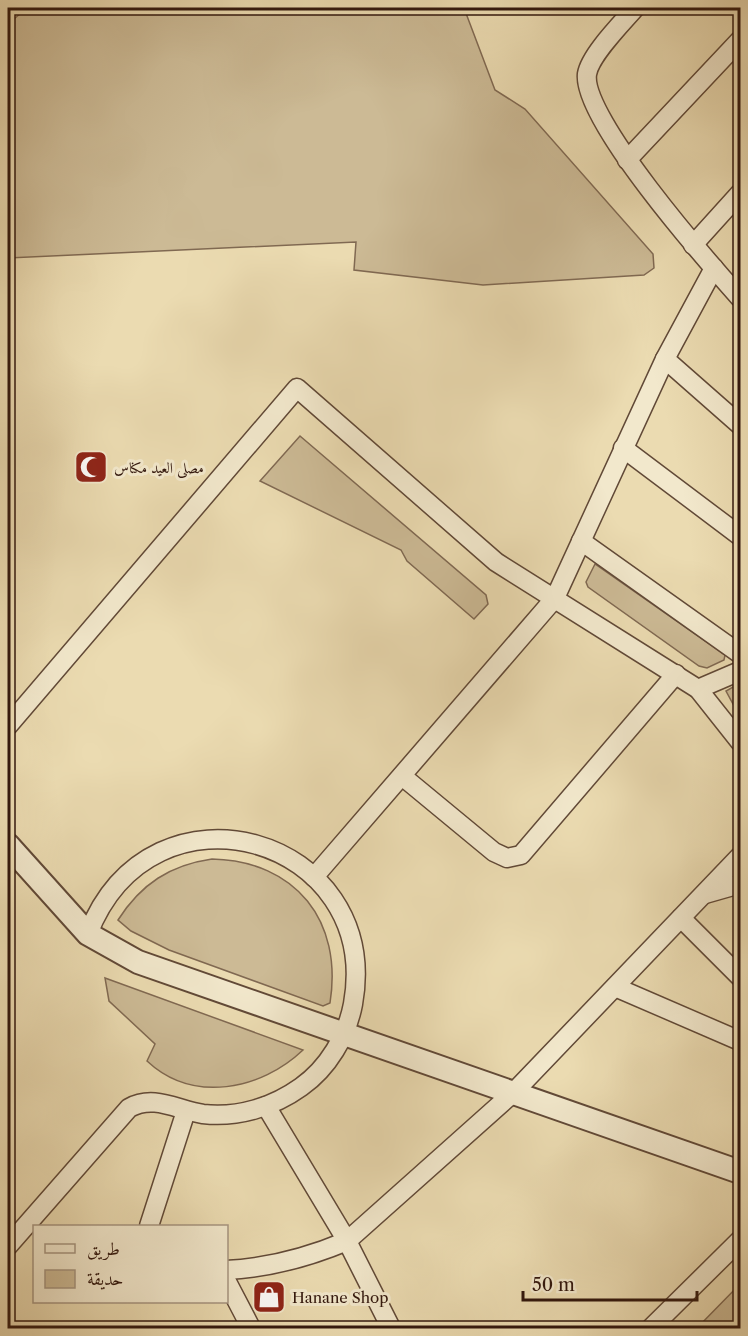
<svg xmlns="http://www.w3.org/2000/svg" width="748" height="1336" viewBox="0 0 748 1336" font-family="'Libre Caslon Text',Amiri,serif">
  <rect width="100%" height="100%" fill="#ebdbb1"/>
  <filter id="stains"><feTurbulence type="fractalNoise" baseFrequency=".00333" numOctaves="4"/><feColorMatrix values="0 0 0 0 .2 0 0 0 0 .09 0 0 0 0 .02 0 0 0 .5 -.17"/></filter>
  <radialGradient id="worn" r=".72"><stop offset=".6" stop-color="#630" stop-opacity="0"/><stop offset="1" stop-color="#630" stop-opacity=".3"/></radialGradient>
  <!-- green -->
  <g fill="#ccba95" stroke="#806952" stroke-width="1.5">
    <path d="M27,8H464L495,90L525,109L653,254L654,268L644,275L483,285L354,270L356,242L8,258V24Z"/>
    <path d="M300,436L486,595L488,604L474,619L407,561L401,550L260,481Z"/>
    <path d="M595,564L725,655L724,660L707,668L699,666L588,587L586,582Z"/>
    <path d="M740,683V717L726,691Z"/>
    <path d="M212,859C296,861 343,921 330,1003L323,1006L169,950L131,931L118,920C141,884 170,865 212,859Z"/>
    <path d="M105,978L303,1050C261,1090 193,1104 147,1061L155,1044L109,1001Z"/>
    <path d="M740,1284V1328H697Z"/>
  </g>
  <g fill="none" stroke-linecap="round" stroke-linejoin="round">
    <defs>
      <g id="minor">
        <path d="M635,8C622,23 590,55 587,74C581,118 708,262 740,298"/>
        <path d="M627,160L740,40"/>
        <path d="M693,245L740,193"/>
        <path d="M665,359L740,425"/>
        <path d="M623,448L740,536"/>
        <path d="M581,541L740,654"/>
        <path d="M698,689L740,671"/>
        <path d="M8,726L297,388L496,562L698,689L740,742"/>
        <path d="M402,776L494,852L507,858L521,855L676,674"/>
        <path d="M314,877L555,598L665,359L714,268"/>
        <path d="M705,894L740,884"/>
        <path d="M681,918L740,977"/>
        <path d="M615,987L740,1041"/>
        <path d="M266,1106L347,1241L391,1328"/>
        <path d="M149,1226L186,1111"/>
        <path d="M8,1246L129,1108C154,1094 177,1110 203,1114C238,1118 273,1107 301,1087C328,1068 347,1036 353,1004C383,837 152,769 88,934"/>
        <path d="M226,1270C268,1268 309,1257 347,1241L514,1092L740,856"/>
        <path d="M226,1280L251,1328"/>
        <path d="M651,1328L740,1240"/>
      </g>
      <path id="tertiary" d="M8,845L88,934L138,962L740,1172"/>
    </defs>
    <!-- minor casing -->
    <use href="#minor" stroke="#614937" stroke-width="21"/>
    <!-- tertiary casing -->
    <use href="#tertiary" stroke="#614937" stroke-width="26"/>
    <!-- minor -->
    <use href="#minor" stroke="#f2e8cc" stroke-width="18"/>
    <!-- tertiary -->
    <use href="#tertiary" stroke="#f2e8cc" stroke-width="22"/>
  </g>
  <!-- icons -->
  <defs>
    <symbol id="mosque-square" viewBox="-11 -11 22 22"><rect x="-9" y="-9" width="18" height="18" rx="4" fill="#8f2418" stroke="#f2e8cc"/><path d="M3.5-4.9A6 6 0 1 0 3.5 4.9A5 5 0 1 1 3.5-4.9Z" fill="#fff"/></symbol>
    <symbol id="shop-square" viewBox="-11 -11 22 22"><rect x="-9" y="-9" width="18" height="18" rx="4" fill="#8f2418" stroke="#f2e8cc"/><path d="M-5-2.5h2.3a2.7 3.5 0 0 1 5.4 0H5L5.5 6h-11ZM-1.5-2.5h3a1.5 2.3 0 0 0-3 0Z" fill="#fff"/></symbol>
  </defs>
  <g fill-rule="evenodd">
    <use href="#mosque-square" x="72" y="448" width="38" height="38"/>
    <use href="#shop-square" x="250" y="1278" width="38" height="38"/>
  </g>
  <g text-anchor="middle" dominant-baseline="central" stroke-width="6" stroke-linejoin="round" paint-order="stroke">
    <!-- poi labels -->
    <g font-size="15" fill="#33180e" stroke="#f2e8cc" text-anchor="start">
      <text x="114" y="467">مصلى العيد مكناس</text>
      <text x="292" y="1297">Hanane Shop</text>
    </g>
  </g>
  <!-- margin -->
  <rect width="748" height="1336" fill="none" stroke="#ebdbb1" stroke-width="30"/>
  <rect x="9" y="9" width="730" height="1318" fill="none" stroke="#33180e" stroke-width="3"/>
  <rect x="15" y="15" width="718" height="1306" fill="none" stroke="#33180e" stroke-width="1.5"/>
  <!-- legend -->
  <rect x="33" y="1225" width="195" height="78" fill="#f2e8cc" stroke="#a69580" stroke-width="1.5"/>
  <rect x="45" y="1244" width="30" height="9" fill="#f2e8cc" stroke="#a69580" stroke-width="1.5"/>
  <text x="87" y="1255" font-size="18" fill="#33180e">طريق</text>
  <rect x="45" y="1270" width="30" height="18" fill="#ccba95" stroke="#a69580" stroke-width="1.5"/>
  <text x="87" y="1285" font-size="18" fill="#33180e">حديقة</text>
  <!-- scale -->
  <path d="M523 1291v9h174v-9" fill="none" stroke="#33180e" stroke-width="3"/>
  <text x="532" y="1291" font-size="18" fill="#33180e" stroke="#f2e8cc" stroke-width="4.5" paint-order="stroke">50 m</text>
  <rect width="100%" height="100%" filter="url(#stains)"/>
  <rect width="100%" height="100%" fill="url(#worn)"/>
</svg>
